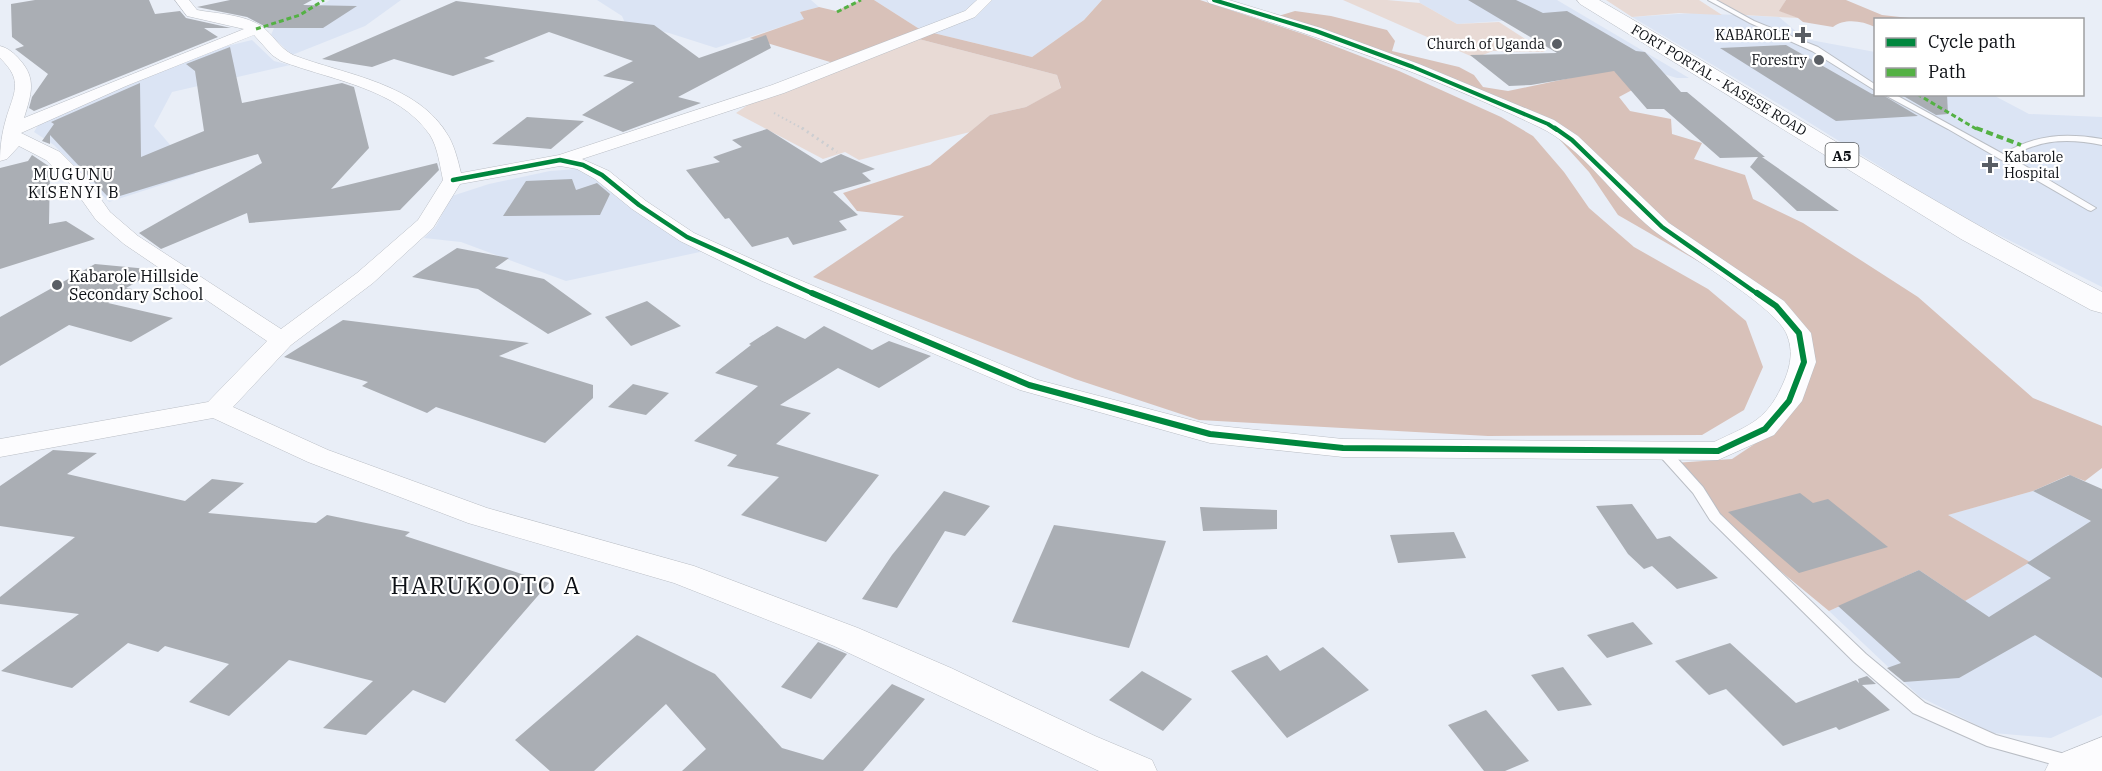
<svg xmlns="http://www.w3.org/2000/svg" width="2102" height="771" viewBox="0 0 2102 771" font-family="'IBM Plex Serif',serif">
  <rect width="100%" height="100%" fill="#e9eef7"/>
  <!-- built -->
  <g fill="#dbe4f4">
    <path d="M330,0H401L365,26L292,55L271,35L275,26L305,15Z"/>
    <path d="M597,0H811L819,7L800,12L805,19L716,48L669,33L625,23L622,16Z"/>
    <path d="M874,0H1102L1084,20L1032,57L921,30Z"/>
    <path d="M1419,0H1557L1689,78H1677L1657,72L1576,16L1457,24L1420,3Z"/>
    <path d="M1693,13L1779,17L1805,39L1875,52L1876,94L1993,95L2029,114L2102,117V287L1955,213L1789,110L1632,17Z"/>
    <path d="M252,40L274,61L290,65L172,92L154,126L195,174L109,202L54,145L34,132L41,120L211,50Z"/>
    <path d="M592,168L709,250L566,281L461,242L424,238L436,226L452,196L489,184L550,171Z"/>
    <path d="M2033,491L2102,527V715L2051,738L1993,733L1920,697L1829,611L1919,570L1947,515Z"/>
  </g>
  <!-- green -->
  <g fill="#e8dad5">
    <path d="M1343,0H1387L1420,3L1457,24L1499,22L1545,52L1493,51L1475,58Z"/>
    <path d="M1606,0H1699L1722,15L1679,13L1632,17Z"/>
    <path d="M1717,0H1786L1780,11L1799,18L1743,15Z"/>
    <path d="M911,37L1057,75L1061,89L1026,107L990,115L970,132L859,160L845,152L823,159L736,113L755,100Z"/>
  </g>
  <!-- forest -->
  <g fill="#d8c1b9">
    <path d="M861,0H874L921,30L1032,57L1084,20L1102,0H1200L1306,35L1399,71L1501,117L1533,136L1564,172L1589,208L1634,247L1708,289L1746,321L1763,367L1744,410L1702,435L1488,436L1199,420L1075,379L813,277L904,216L857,211L843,193L930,165L990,115L1026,107L1061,88L1057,75L911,37L840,65L750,38L804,19L800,12L819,7L836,11Z"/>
    <path d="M1786,0H1846L1882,15L1918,19L1876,20L1875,27C1862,21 1845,18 1833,27L1803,22L1798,18L1779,11Z"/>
    <path d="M1295,11L1331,16L1387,30L1395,41L1392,51L1459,67L1474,75L1483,87L1508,91L1570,78L1599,66L1647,82L1619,97L1630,111L1671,119L1672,134L1702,143L1694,159L1745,175L1753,199L1803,223L1918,297L2033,398L2102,426V468L2085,481L2069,475L2033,491L1948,515L2030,562L1965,601L1919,570L1829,611L1715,517L1674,463L1732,459L1780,427L1805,345L1755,294L1618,215L1589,172L1550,129L1414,70L1275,17Z"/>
  </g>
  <!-- building -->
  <g fill="#aaaeb4">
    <path d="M35,0H149L155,14L180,11L186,18L231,28H204L218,37L34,111L29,108L32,97L48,74L15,49L24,46L12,37L11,4Z"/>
    <path d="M230,0H312L303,5L357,6L323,28H268L247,17L197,7Z"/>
    <path d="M1468,0H1516L1543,13L1567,11L1636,51L1645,52L1681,92H1687L1765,157H1762L1839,211H1797L1750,167L1758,157L1720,158L1664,109H1647L1614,71L1531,85L1509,86L1470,55L1557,53Z"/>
    <path d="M456,1L654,25L699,58L766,35L771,48L678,97L701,103L623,132L582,115L634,82L603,76L633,61L549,32L484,58L495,61L453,76L394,59L372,67L322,59Z"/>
    <path d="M1786,45L1872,94H1881L1918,116L1836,121L1720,48Z"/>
    <path d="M230,47L242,103L342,83L354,87L369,148L331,189L437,163L439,170L400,210L249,223L247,213L161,249L139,233L262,163L258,154L110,199L50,135V144L42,141L54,124L51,122L140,83L141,157L204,131L195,71L186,64Z"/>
    <path d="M1900,94H1947L1948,114L1936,115Z"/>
    <path d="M527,117L584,121L551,149L492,144Z"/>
    <path d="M767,129L821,163L841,154L875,169L862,173L871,181L833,192L858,215L839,221L847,230L793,245L788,237L752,247L729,218L725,219L686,170L720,162L713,157L742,147L732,140Z"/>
    <path d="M32,155L50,167L49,224L66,221L95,239L0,269V168L28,161Z"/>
    <path d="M572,179L576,190L597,183L610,194L600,215L503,216L526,181Z"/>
    <path d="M457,248L509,258L495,268L544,279L592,314L548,334L478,289L412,277Z"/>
    <path d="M95,264L159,270L126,288L132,289L108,303L173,318L131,342L69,325L0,366V317Z"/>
    <path d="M647,301L681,326L631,346L605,317Z"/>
    <path d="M343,320L529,343L499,356L593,385V398L545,443L436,407L427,413L362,386L368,382L284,357Z"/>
    <path d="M777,326L805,339L824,326L872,350L889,341L931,356L879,388L838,368L780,405L811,413L776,444L879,475L826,542L741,515L779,477L727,466L737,455L694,441L758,386L715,373L751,345L749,344Z"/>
    <path d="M633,384L669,393L646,415L608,407Z"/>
    <path d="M53,450L97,453L67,474L185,501L212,479L244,483L208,513L316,523L327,515L410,532L405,536L549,583L445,703L413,690L366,735L323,728L373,681L289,660L229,716L189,702L229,664L165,646L158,652L128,643L72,688L1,671L79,614L0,604V597L75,537L0,526V486Z"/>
    <path d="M2070,475L2102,489V678L2035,635L1959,678L1904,682L1887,668L1901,663L1838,606L1919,570L1989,617L2051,578L2027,563L2091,521L2033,491Z"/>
    <path d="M944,491L990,506L965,536L945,531L897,608L862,599L892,555Z"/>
    <path d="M1800,493L1813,503L1828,499L1888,547L1799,573L1728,512Z"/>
    <path d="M1632,504L1657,539L1670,536L1718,578L1677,589L1652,566L1644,569L1628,554L1596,506Z"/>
    <path d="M1200,507L1277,510V529L1203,531Z"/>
    <path d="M1054,525L1166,541L1129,648L1012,622Z"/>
    <path d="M1454,532L1466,558L1398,563L1390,535Z"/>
    <path d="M1633,622L1653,644L1607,658L1587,635Z"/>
    <path d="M637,635L715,674L782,748L823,760L892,684L925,699L863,771H682L706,749L666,704L594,771H550L515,740Z"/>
    <path d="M818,642L847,654L811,699L781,687Z"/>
    <path d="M1730,643L1796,703L1856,680L1859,683L1858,679L1867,676L1876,684L1862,685L1890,710L1839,730L1836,727L1783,746L1726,689L1709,695L1675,661Z"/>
    <path d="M1323,647L1369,690L1287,738L1231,671L1267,655L1280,671Z"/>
    <path d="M1563,667L1592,705L1558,711L1531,675Z"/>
    <path d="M1142,671L1192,699L1163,731L1109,700Z"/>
    <path d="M1486,710L1529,761L1505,771H1484L1448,725Z"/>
  </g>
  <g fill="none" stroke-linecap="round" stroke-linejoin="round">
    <defs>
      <g id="service">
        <path d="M1708,0H1716L1754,21L1818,47L1876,85V91L1812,51L1750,23Z"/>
        <path d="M1883,94H1894L2003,154C2036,134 2066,133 2102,139V145C2068,138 2040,139 2010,157L2096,208L2091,211L2088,210L1948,129Z"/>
        <path d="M1662,446L1667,447L1703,487L1720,514L1866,654L1925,703L1996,735L2072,756L2075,761L2072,766L2066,768L1987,746L1913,713L1854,662L1710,520L1693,493L1657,453L1656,450Z"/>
      </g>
      <path id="minor" d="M175,0H189L197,10C218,14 243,14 261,26C273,34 279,48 293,55C345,75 419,83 449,137C455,148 458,161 461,173L559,155L772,85L965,11L977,0H992L975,17L784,93L582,159L609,171L646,201L694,233L778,271L1038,380L1210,425L1343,439L1714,442C1752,424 1768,420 1785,379C1791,364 1793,350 1787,335C1777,307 1681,252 1653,230C1616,200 1581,146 1539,127C1433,76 1321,37 1209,3L1207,0H1229L1321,28L1419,64L1554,120L1578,136L1669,223L1784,301L1811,333L1816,362L1802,401L1774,435L1718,460L1343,457L1210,443L1020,390L762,281L680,241L632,209L595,179L577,169L560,166L460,184L433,228L373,283L291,345L233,407L328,450L487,508L694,566L858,628L951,668L1095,736L1152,760L1157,771H1099L834,646L674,583L468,523L308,462L213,418L0,457V439L208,402L267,341L124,244L96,220L72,186L46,160L19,146L7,159L0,161C0,146 2,133 6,119C14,92 24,81 0,58V46C8,48 14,53 20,60C37,79 31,95 24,118L244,29L187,16ZM254,35L272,55L281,61C330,80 398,88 430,135C438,148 440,166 443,180L418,220L357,273L281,329L138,236L110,212L86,178L60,152L21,133L126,86Z"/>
      <path id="tertiary" d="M2102,737V771H2045L2052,757Z"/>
      <path id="trunk" d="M1577,0H1599C1767,97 1929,204 2102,292V313L2091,310L1961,239L1580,4Z"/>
    </defs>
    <!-- service casing -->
    <use href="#service" stroke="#babec5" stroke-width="2"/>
    <!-- minor casing -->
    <use href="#minor" stroke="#babec5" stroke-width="1"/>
    <!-- tertiary casing -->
    <use href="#tertiary" stroke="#babec5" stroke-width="1"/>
    <!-- trunk casing -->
    <use href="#trunk" stroke="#babec5" stroke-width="1"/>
    <!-- path-far1 -->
    <path stroke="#ccced1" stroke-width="2" stroke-dasharray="1.5 3" stroke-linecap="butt" d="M774,113L805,130"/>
    <!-- path -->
    <path stroke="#ccced1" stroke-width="3" stroke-dasharray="2 4" stroke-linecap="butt" d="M802,128L837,152"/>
    <!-- service -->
    <use href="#service" fill="#fcfcfe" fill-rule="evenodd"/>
    <!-- minor -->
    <use href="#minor" fill="#fcfcfe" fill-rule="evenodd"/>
    <!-- tertiary -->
    <use href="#tertiary" fill="#fcfcfe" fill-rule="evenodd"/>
    <!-- trunk -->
    <use href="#trunk" fill="#fcfcfe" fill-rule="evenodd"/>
    <!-- quiet-far1 -->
    <g stroke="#54b144" stroke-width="3" stroke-dasharray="5 3" stroke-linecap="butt">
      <path d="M837,12L861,0"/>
      <path d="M256,29L300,15L324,0"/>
      <path d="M1917,94L1978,130"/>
    </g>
    <!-- quiet -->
    <path stroke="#54b144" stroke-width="4" stroke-dasharray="7 4" stroke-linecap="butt" d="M1976,128L2021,145"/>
    <defs>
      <path id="cycleway-far2" d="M1214,0L1316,31L1413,67L1548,124L1557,130"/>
      <g id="cycleway-far1">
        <path d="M1555,128L1572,140L1662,227L1759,295"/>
        <path d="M453,180L560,160L583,165L602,175L639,205L687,237L816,295"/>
      </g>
      <path id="cycleway" d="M812,293L1029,385L1210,434L1343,448L1718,451L1765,429L1789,401L1804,362L1799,333L1776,306L1757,293"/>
    </defs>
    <!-- cycleway-far2 casing -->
    <use href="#cycleway-far2" stroke="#fff" stroke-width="6"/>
    <!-- cycleway-far1 casing -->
    <use href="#cycleway-far1" stroke="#fff" stroke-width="8"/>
    <!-- cycleway casing -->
    <use href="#cycleway" stroke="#fff" stroke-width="10"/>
    <!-- cycleway-far2 -->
    <use href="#cycleway-far2" stroke="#00873e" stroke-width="4"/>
    <!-- cycleway-far1 -->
    <use href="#cycleway-far1" stroke="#00873e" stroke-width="4.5"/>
    <!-- cycleway -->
    <use href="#cycleway" stroke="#00873e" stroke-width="6"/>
  </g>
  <!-- markers -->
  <g fill="#5a5e64" stroke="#fff" stroke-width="2">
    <path d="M1800 26h6v6h6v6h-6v6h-6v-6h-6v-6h6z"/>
    <circle cx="1557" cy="44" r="6"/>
    <circle cx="1819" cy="60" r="6"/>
    <path d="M1987 156h6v6h6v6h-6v6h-6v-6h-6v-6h6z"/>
    <circle cx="57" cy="285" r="6"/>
  </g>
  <g text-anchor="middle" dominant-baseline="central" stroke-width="4.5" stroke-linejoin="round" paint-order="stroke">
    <!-- far-poi labels -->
    <g font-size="14" fill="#0d1015" stroke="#fff" text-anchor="end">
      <text x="1790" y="35">KABAROLE</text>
      <text x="1545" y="44">Church of Uganda</text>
      <text x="1807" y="60">Forestry</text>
      <text x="2004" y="157" text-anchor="start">Kabarole<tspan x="2004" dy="16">Hospital</tspan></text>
    </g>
    <!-- far-street labels -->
    <g font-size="14" fill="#0d1015" stroke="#fff">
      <text transform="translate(1719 80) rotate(31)">FORT PORTAL - KASESE ROAD</text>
    </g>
    <!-- shield labels -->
    <rect fill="#fff" stroke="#56585b" stroke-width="1.5" x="1825.5" y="143" width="33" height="24" rx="4.5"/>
    <g font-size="15" font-weight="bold" fill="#0d1015">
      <text x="1842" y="155">A5</text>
    </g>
    <!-- far-quarter labels -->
    <g font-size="16" letter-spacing="1.5" fill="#0d1015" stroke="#fff">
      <text x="74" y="174">MUGUNU<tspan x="74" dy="18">KISENYI B</tspan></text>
    </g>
    <!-- poi labels -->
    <g font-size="16" fill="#0d1015" stroke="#fff" text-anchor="start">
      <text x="69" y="276">Kabarole Hillside<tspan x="69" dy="18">Secondary School</tspan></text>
    </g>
    <!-- near-quarter labels -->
    <g font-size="24" letter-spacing="1.5" fill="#0d1015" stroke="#fff">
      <text x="486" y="585">HARUKOOTO A</text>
    </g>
  </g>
  <!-- legend -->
  <rect x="1874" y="18" width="210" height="78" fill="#ffffff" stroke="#9e9fa1" stroke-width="1.5"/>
  <rect x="1886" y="38" width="30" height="9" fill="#00873e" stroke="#9e9fa1" stroke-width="1.5"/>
  <text x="1928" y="48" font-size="18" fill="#0d1015">Cycle path</text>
  <rect x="1886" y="68" width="30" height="9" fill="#54b144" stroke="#9e9fa1" stroke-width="1.5"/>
  <text x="1928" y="78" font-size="18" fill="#0d1015">Path</text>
</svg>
